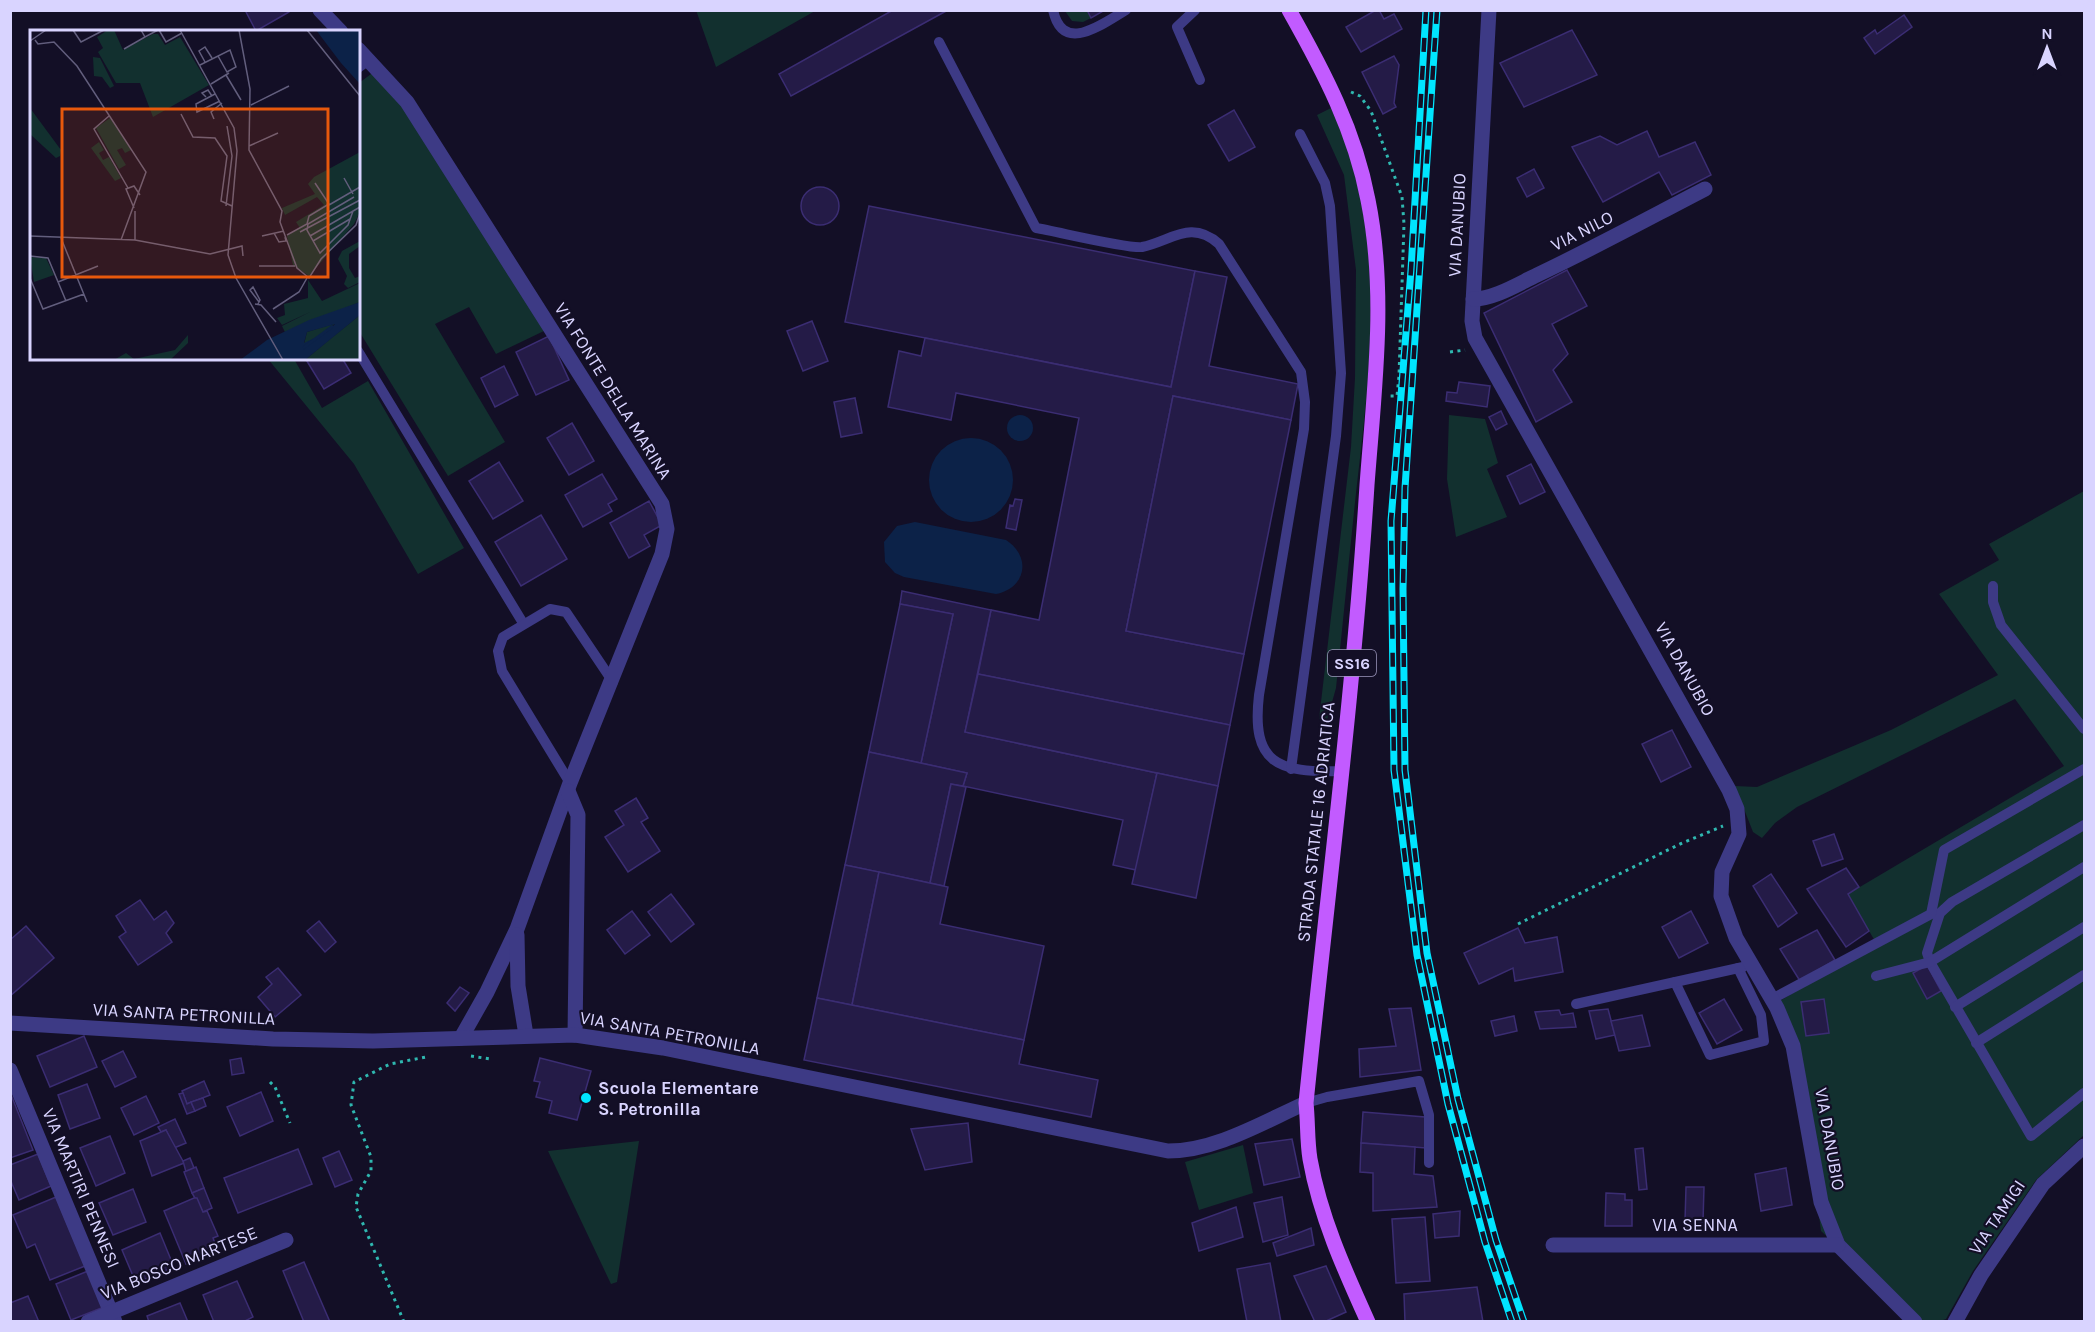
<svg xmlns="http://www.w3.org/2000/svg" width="2095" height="1332" viewBox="0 0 2095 1332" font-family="Karla,sans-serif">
  <rect width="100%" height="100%" fill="#130f26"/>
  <!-- green -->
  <g fill="#12302f">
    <path d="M696,10H815V11L716,67Z"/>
    <path d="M1065,11H1087L1091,18L1083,22L1072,21Z"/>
    <path d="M375,71L408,109L546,330L496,354L469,307L435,324L505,442L448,476L359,331V83Z"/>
    <path d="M1331,108C1388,230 1371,363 1356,493C1349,558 1343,623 1336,688L1327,720L1319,719L1351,447L1355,378L1356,270L1344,175L1317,115Z"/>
    <path d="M268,359H294L322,408L368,381L464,548L418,574L354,464Z"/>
    <path d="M1449,415L1485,419L1498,463L1487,469L1507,517L1456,537L1447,479Z"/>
    <path d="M2084,491V1135L2036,1180L1973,1271L1946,1319L1940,1321L1920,1322L1821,1231L1804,1099L1778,1002L1876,943L1848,894L2064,766L2015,699L1797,807L1775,823L1762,838L1753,832L1735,786L1757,787L1891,730L1998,675L1939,594L1999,560L1989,544Z"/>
    <path d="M639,1141L617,1282L611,1284L548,1151Z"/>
    <path d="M1243,1145L1253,1193L1199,1210L1185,1162Z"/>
  </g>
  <!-- water -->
  <g fill="#0c2248">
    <circle cx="1020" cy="428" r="13"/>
    <circle cx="971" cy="480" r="42"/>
    <path d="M915,522L1006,540C1032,557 1026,588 996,594L904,577L895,573L885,562L884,542L897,526Z"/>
  </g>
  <!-- building -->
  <g fill="#241b47" stroke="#3b2d73" stroke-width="1.5">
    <path d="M245,10H289V12L256,31Z"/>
    <path d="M893,10H948L791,96L779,74Z"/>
    <path d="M1087,10H1105L1091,18Z"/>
    <path d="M1376,10H1379L1384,19L1394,14L1402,29L1361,52L1346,27Z"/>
    <path d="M1904,15L1912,27L1875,54L1864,38L1875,30L1877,34Z"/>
    <path d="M1572,30L1597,75L1524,107L1500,63Z"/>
    <path d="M1394,56L1399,65L1394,103L1396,107L1383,114L1362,72Z"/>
    <path d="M1234,110L1255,147L1229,161L1208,125Z"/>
    <path d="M1647,131L1659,157L1695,142L1711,175L1672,195L1659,172L1603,202L1572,147L1600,136L1617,145Z"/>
    <path d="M1534,169L1544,188L1527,197L1517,178Z"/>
    <circle cx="820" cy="206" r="19"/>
    <path d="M869,206L1195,271L1171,387L845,322Z"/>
    <path d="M1567,270L1587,306L1552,324L1568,354L1553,370L1572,402L1536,422L1484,313Z"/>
    <path d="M1195,271L1227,277L1209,366L1298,384L1291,420L1173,396L1126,631L1244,654L1230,725L978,674L991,610L1039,620L1079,418L956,393L951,420L888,407L899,351L921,356L925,338L1171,387Z"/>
    <path d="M812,321L828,361L803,371L787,331Z"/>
    <path d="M549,336L569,380L536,395L516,352Z"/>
    <path d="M305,358H342L351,373L324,389Z"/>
    <path d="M504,366L518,395L495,407L481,378Z"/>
    <path d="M1459,382L1490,386L1487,407L1446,401L1447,392L1457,393Z"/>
    <path d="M1173,396L1291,420L1244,654L1126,631Z"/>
    <path d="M855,398L862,433L841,437L834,402Z"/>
    <path d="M1501,411L1507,424L1496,430L1489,417Z"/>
    <path d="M572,423L594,461L569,475L547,438Z"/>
    <path d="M499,462L523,501L493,519L469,481Z"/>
    <path d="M1531,464L1545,492L1520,504L1507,476Z"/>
    <path d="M602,474L617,499L608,504L612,511L583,527L565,495Z"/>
    <path d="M1015,499L1022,500L1016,530L1006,528L1010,505L1013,506Z"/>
    <path d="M649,501L662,525L644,535L650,546L629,558L610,523Z"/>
    <path d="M541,515L567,559L521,586L495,542Z"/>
    <path d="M902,591L991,610L965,732L1157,773L1136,870L1113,865L1123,820L963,786L967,773L921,763L953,614L900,604Z"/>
    <path d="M900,604L953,614L921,763L869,752Z"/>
    <path d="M978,674L1230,725L1218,786L965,732Z"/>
    <path d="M1672,730L1691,767L1661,782L1642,744Z"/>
    <path d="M869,752L967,773L963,786L951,784L930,883L845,865Z"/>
    <path d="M1157,773L1218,786L1196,898L1132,884Z"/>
    <path d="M951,784L966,787L944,886L930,883Z"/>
    <path d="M636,798L648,818L641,822L660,851L628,872L605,837L624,825L615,811Z"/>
    <path d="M1834,834L1843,859L1822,866L1813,841Z"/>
    <path d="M845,865L879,872L852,1005L817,998Z"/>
    <path d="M1846,868L1859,887L1848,894L1869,931L1846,947L1807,889Z"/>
    <path d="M879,872L948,887L940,924L1044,946L1024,1040L852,1005Z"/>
    <path d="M1771,874L1797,913L1778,927L1753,886Z"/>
    <path d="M671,894L694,924L671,942L648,912Z"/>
    <path d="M140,900L154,920L166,911L174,923L166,933L172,942L138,965L119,937L126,932L116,916Z"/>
    <path d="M632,911L650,935L625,954L607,930Z"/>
    <path d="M1691,911L1708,943L1679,958L1662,927Z"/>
    <path d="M319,921L336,942L325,952L307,931Z"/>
    <path d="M26,926L54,958L10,996V940Z"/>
    <path d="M1518,928L1525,943L1557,937L1563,972L1515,981L1513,968L1479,984L1464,953Z"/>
    <path d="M1817,930L1835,960L1800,981L1780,949Z"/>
    <path d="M1927,965L1941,991L1927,999L1913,973Z"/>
    <path d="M278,968L301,995L275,1017L258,997L272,984L266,977Z"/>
    <path d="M460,987L469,993L455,1011L447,1003Z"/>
    <path d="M817,998L1024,1040L1019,1064L1098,1080L1091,1117L804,1060Z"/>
    <path d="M1724,999L1742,1030L1717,1044L1699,1013Z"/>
    <path d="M1824,999L1829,1033L1806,1036L1801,1002Z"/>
    <path d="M1411,1008L1421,1070L1360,1077L1359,1049L1396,1046L1389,1009Z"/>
    <path d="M1608,1009L1615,1035L1596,1039L1589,1011Z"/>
    <path d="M1559,1010L1561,1015L1573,1013L1576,1027L1540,1029L1535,1012Z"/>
    <path d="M1642,1015L1650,1046L1619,1051L1611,1021Z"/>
    <path d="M1514,1016L1517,1031L1495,1036L1491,1021Z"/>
    <path d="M84,1036L97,1067L50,1087L37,1056Z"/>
    <path d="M123,1051L136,1077L115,1087L102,1061Z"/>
    <path d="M241,1058L244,1073L232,1075L230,1060Z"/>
    <path d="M540,1058L591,1071L577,1120L549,1113L552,1101L536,1097L540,1082L534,1081Z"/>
    <path d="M204,1081L210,1095L187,1104L182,1091Z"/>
    <path d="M87,1084L100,1118L70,1129L58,1095Z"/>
    <path d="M10,1092L33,1150L10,1158Z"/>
    <path d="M261,1092L273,1121L240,1136L227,1107Z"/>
    <path d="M183,1093L187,1104L191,1102L195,1111L187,1114L179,1094Z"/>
    <path d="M146,1096L159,1123L134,1135L121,1108Z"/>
    <path d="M203,1098L206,1106L195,1111L191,1102Z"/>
    <path d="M1363,1112L1425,1117L1426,1148L1361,1143Z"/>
    <path d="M175,1119L186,1143L174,1148L166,1130L161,1132L158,1127Z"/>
    <path d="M968,1123L972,1162L925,1170L911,1129Z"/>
    <path d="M166,1130L184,1163L152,1176L140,1141Z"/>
    <path d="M110,1136L125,1173L96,1186L80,1148Z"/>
    <path d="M1292,1139L1300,1177L1264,1185L1255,1144Z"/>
    <path d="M1361,1143L1415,1147L1414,1174L1433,1176L1437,1207L1373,1211V1173L1360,1172Z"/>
    <path d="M1643,1148L1647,1189L1639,1190L1635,1149Z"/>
    <path d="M298,1149L312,1184L238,1213L224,1178Z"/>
    <path d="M339,1151L352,1180L335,1187L323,1158Z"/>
    <path d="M38,1154L51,1186L19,1200L10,1179V1165Z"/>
    <path d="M190,1158L194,1168L186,1172L183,1161Z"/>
    <path d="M196,1167L204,1188L192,1193L184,1172Z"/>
    <path d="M1786,1168L1792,1205L1761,1211L1755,1174Z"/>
    <path d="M1686,1187H1704L1703,1222L1685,1221Z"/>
    <path d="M204,1188L212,1208L203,1212L192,1193Z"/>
    <path d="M133,1189L146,1222L113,1235L99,1203Z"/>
    <path d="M1606,1193L1625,1194V1200H1632V1226H1605Z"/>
    <path d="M56,1197L85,1266L50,1280L35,1244L27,1248L13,1215Z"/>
    <path d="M1282,1197L1288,1235L1263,1242L1254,1203Z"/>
    <path d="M194,1198H197L203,1212L207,1211L218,1236L213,1238L218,1251L186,1264L164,1211Z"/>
    <path d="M1236,1207L1243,1237L1199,1251L1192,1223Z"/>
    <path d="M1460,1211L1459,1236L1435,1238L1433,1214Z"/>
    <path d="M1425,1217L1430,1281L1396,1283L1392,1219Z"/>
    <path d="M1311,1228L1314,1245L1277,1256L1273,1243Z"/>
    <path d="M160,1233L174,1267L136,1283L122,1250Z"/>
    <path d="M304,1262L330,1322H304L283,1271Z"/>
    <path d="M1270,1263L1281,1322H1247L1237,1269Z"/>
    <path d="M1326,1266L1346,1312L1324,1322H1315L1294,1276Z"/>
    <path d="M88,1271L104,1307L71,1320L56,1284Z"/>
    <path d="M237,1281L253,1317L243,1322H214L203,1295Z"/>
    <path d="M1477,1287L1483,1322H1405L1404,1294Z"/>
    <path d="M28,1296L39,1322H10V1303Z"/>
    <path d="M180,1303L188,1322H149L147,1316Z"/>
  </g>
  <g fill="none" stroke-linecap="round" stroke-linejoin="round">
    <!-- path -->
    <g stroke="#2fb8b0" stroke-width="3" stroke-dasharray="3 4.5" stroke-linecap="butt">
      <path d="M1351,92L1360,96L1371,111L1402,197L1404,224L1399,376L1397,396H1390"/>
      <path d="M1450,352L1465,350"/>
      <path d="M1518,924L1680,844L1723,826"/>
      <path d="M471,1056L490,1059"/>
      <path d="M270,1082L275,1087L290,1123"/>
      <path d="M404,1322L356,1207L358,1194L371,1171V1157L351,1105L354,1082L390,1064L426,1057"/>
    </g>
    <!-- service -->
    <g stroke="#3d3a85" stroke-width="10">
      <path d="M1053,10C1063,55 1102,24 1126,10"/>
      <path d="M1195,10L1177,27L1200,80"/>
      <path d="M939,42L1036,228C1055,231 1128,249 1142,247C1171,241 1191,219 1219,244L1301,372L1305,402L1304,429L1259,695C1251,764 1278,773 1341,771"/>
      <path d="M358,68L370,59"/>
      <path d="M358,351L523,623"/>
      <path d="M1993,586V602L2001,625L2084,729"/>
      <path d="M1291,769L1336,436L1341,373L1330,206L1325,183L1300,134"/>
      <path d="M570,783L502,671L498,651L503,637L550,609L566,612L613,682"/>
      <path d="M2084,825L1952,902L1940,913L1927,953L1930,962L2031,1136L2084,1093"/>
      <path d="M1876,976L1930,962L2084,867"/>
      <path d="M1675,982L1710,1055L1764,1041L1761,1015L1738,968"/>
      <path d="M1772,999L1931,914L1944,850L2084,769"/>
      <path d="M1576,1004L1743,967"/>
      <path d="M1955,1007L2084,927"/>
      <path d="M1976,1043L2084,975"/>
      <path d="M1306,1103L1327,1097L1419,1081L1429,1115V1163"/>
    </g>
    <!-- minor -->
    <g stroke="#3d3a85" stroke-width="15">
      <path d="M320,10L341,32"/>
      <path d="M1489,10L1472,321L1475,338L1729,790L1737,809L1739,834L1722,872L1721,896L1736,938L1777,1008L1793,1046L1821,1202L1838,1245L1915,1322"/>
      <path d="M358,49L407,102L662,504L667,529L662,554L570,783L517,929L487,992L461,1038"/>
      <path d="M1473,299C1494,299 1518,284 1537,275C1594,248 1649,218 1705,189"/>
      <path d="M568,791L578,815L575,1035"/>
      <path d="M517,935L518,986L526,1035"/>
      <path d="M10,1023L273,1039L373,1041L575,1035L663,1048L1168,1151C1216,1151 1263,1122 1306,1103"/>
      <path d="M10,1070L115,1322"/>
      <path d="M1553,1245H1838"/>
      <path d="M88,1322L286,1240"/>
      <path d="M1955,1322L1981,1275L2043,1184L2084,1146"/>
    </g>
    <!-- primary -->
    <path stroke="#c25bff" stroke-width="15" d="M1289,10C1324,72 1355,131 1368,200C1387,294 1374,391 1367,485C1354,691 1327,897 1306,1103C1308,1121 1307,1141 1310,1159C1320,1216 1344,1269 1368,1322"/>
    <defs>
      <g id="rail">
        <path d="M1426,10L1411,270L1391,521L1394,770L1417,955L1448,1104L1485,1242L1512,1322"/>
        <path d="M1437,10L1405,488L1403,589L1405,770L1427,953L1458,1099L1496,1240L1524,1322"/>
      </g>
    </defs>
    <!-- rail casing -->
    <use href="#rail" stroke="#00e5ff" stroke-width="7"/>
    <!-- rail -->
    <use href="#rail" stroke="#130f26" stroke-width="4.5" stroke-dasharray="14" stroke-linecap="butt"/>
  </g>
  <!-- markers -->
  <circle fill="#00e5ff" stroke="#130f26" stroke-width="2" cx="586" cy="1098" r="6"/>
  <g text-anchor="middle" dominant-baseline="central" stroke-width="4.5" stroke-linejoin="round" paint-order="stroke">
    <!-- shield labels -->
    <rect fill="#130f26" stroke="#9e99be" stroke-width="1.5" x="1328" y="650" width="48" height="26" rx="4.5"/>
    <g font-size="16" font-weight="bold" fill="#d9d4ff">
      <text x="1352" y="663">SS16</text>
    </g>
    <!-- street labels -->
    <g font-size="18" fill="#d9d4ff" stroke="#130f26">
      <text transform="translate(1457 225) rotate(-87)">VIA DANUBIO</text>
      <text transform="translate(1582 231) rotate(-27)">VIA NILO</text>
      <text transform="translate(613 391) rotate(58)">VIA FONTE DELLA MARINA</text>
      <text transform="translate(1685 669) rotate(61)">VIA DANUBIO</text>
      <text transform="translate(1316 822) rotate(-84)">STRADA STATALE 16 ADRIATICA</text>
      <text transform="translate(184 1014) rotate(3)">VIA SANTA PETRONILLA</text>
      <text transform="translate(670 1033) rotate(10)">VIA SANTA PETRONILLA</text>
      <text transform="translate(1830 1139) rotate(80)">VIA DANUBIO</text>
      <text transform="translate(81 1188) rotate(67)">VIA MARTIRI PENNESI</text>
      <text transform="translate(1997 1217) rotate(-56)">VIA TAMIGI</text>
      <text x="1695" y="1225">VIA SENNA</text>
      <text transform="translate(179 1263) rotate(-22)">VIA BOSCO MARTESE</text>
    </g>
    <!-- poi labels -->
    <g font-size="18" font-weight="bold" fill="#d9d4ff" stroke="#130f26" text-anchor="start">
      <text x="598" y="1088">Scuola Elementare<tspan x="598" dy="21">S. Petronilla</tspan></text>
    </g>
  </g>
  <!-- overview -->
  <g transform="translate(30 30)">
    <rect width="330" height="330" fill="#130f26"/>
    <path d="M78,0H84L93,20L123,4H128L135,15L150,7L179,55L123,87L110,53H86L68,22L73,18L67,7ZM63,27L70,28L84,56L80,58L72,47L64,46ZM0,78L31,120L30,126L26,128L0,104ZM80,88L101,120L95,123L92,118L87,120L96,135L89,139L66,98ZM69,112L74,120L69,123L73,130L79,127L91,148L85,151L61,118ZM330,122V182L324,194L279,246L263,235L257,206L270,198L266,192L294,175L287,167L255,185L252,178L285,164L278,154L284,147ZM330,211V216L319,224V238L325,248L330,246V252L318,258L314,254L317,246L308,229L312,221ZM0,227L16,228L24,245L4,252ZM278,250L292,271L330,253V272L255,302L252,296L280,282L252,295L247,288L255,285L254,274L278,268ZM330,285V330H275L299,310ZM306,293L276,315L274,314L277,302ZM158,305V313L140,330H84L96,323L104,329L145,320Z" fill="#12302f"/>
    <path d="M286,0H330V54L311,33ZM330,272V285L275,330H210L237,310L279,290ZM305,294L297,302L274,313L277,302Z" fill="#0c2248" fill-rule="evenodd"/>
    <path fill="none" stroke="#0c2248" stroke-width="3" d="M273,318L303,296"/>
    <path fill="none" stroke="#625e7d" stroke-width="1.5" d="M43,0L51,12L74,0M111,0L115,7L128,0M129,0L136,12L152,3M150,0L204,98L207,121L198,225L206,248L253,330M209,0L220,59L219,120L252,181L250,192L267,238L279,248L291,229L326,195L330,183M277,0L330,66M5,10L8,14L24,12L47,36L116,142L91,210M0,11L16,0M94,19L115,7M175,32L169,21L175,17L182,28M170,35L200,20L206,37L197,42L188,26M196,45L211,70M181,54L199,43M185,64L166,74L167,82L190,71M176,67L172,63L178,60L182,66M221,75L259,56M151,84L163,107L185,108L197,126L191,171L202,176M79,86L64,99L98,158M184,89L181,82L192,73M219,116L248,103M314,148L323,164M299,175L330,157M196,176L202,126L197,96M104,178L96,159L104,156L110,165M323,181L318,195L290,223L277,200L278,194L324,167M270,202L330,170M244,203L249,212L256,211L255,207M257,205L277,194L279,186L299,174L285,153M0,206L105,210L180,224L212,216L213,226M232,206L254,201M280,206L330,177M31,208L57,272M105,210V181M283,211L320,189M0,226L18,228L36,271M229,236H265M0,248L13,279L54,264M28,252L68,236M225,274L231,275L246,292M228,274L230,270L223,257L220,260L229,272M243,279L269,262L277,248"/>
    <path fill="#e8590c" fill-opacity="0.15" stroke="#e8590c" stroke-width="3" d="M32,79H298V247H32Z"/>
    <rect width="330" height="330" fill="none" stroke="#d9d4ff" stroke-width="3"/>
  </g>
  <!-- border -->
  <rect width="2095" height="1332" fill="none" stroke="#d9d4ff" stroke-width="24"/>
  <!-- north arrow -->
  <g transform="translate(2047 48)" stroke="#130f26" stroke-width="4.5" paint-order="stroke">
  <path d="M0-4.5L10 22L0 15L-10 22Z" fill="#d9d4ff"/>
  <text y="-9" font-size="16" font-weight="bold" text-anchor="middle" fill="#d9d4ff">N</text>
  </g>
</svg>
